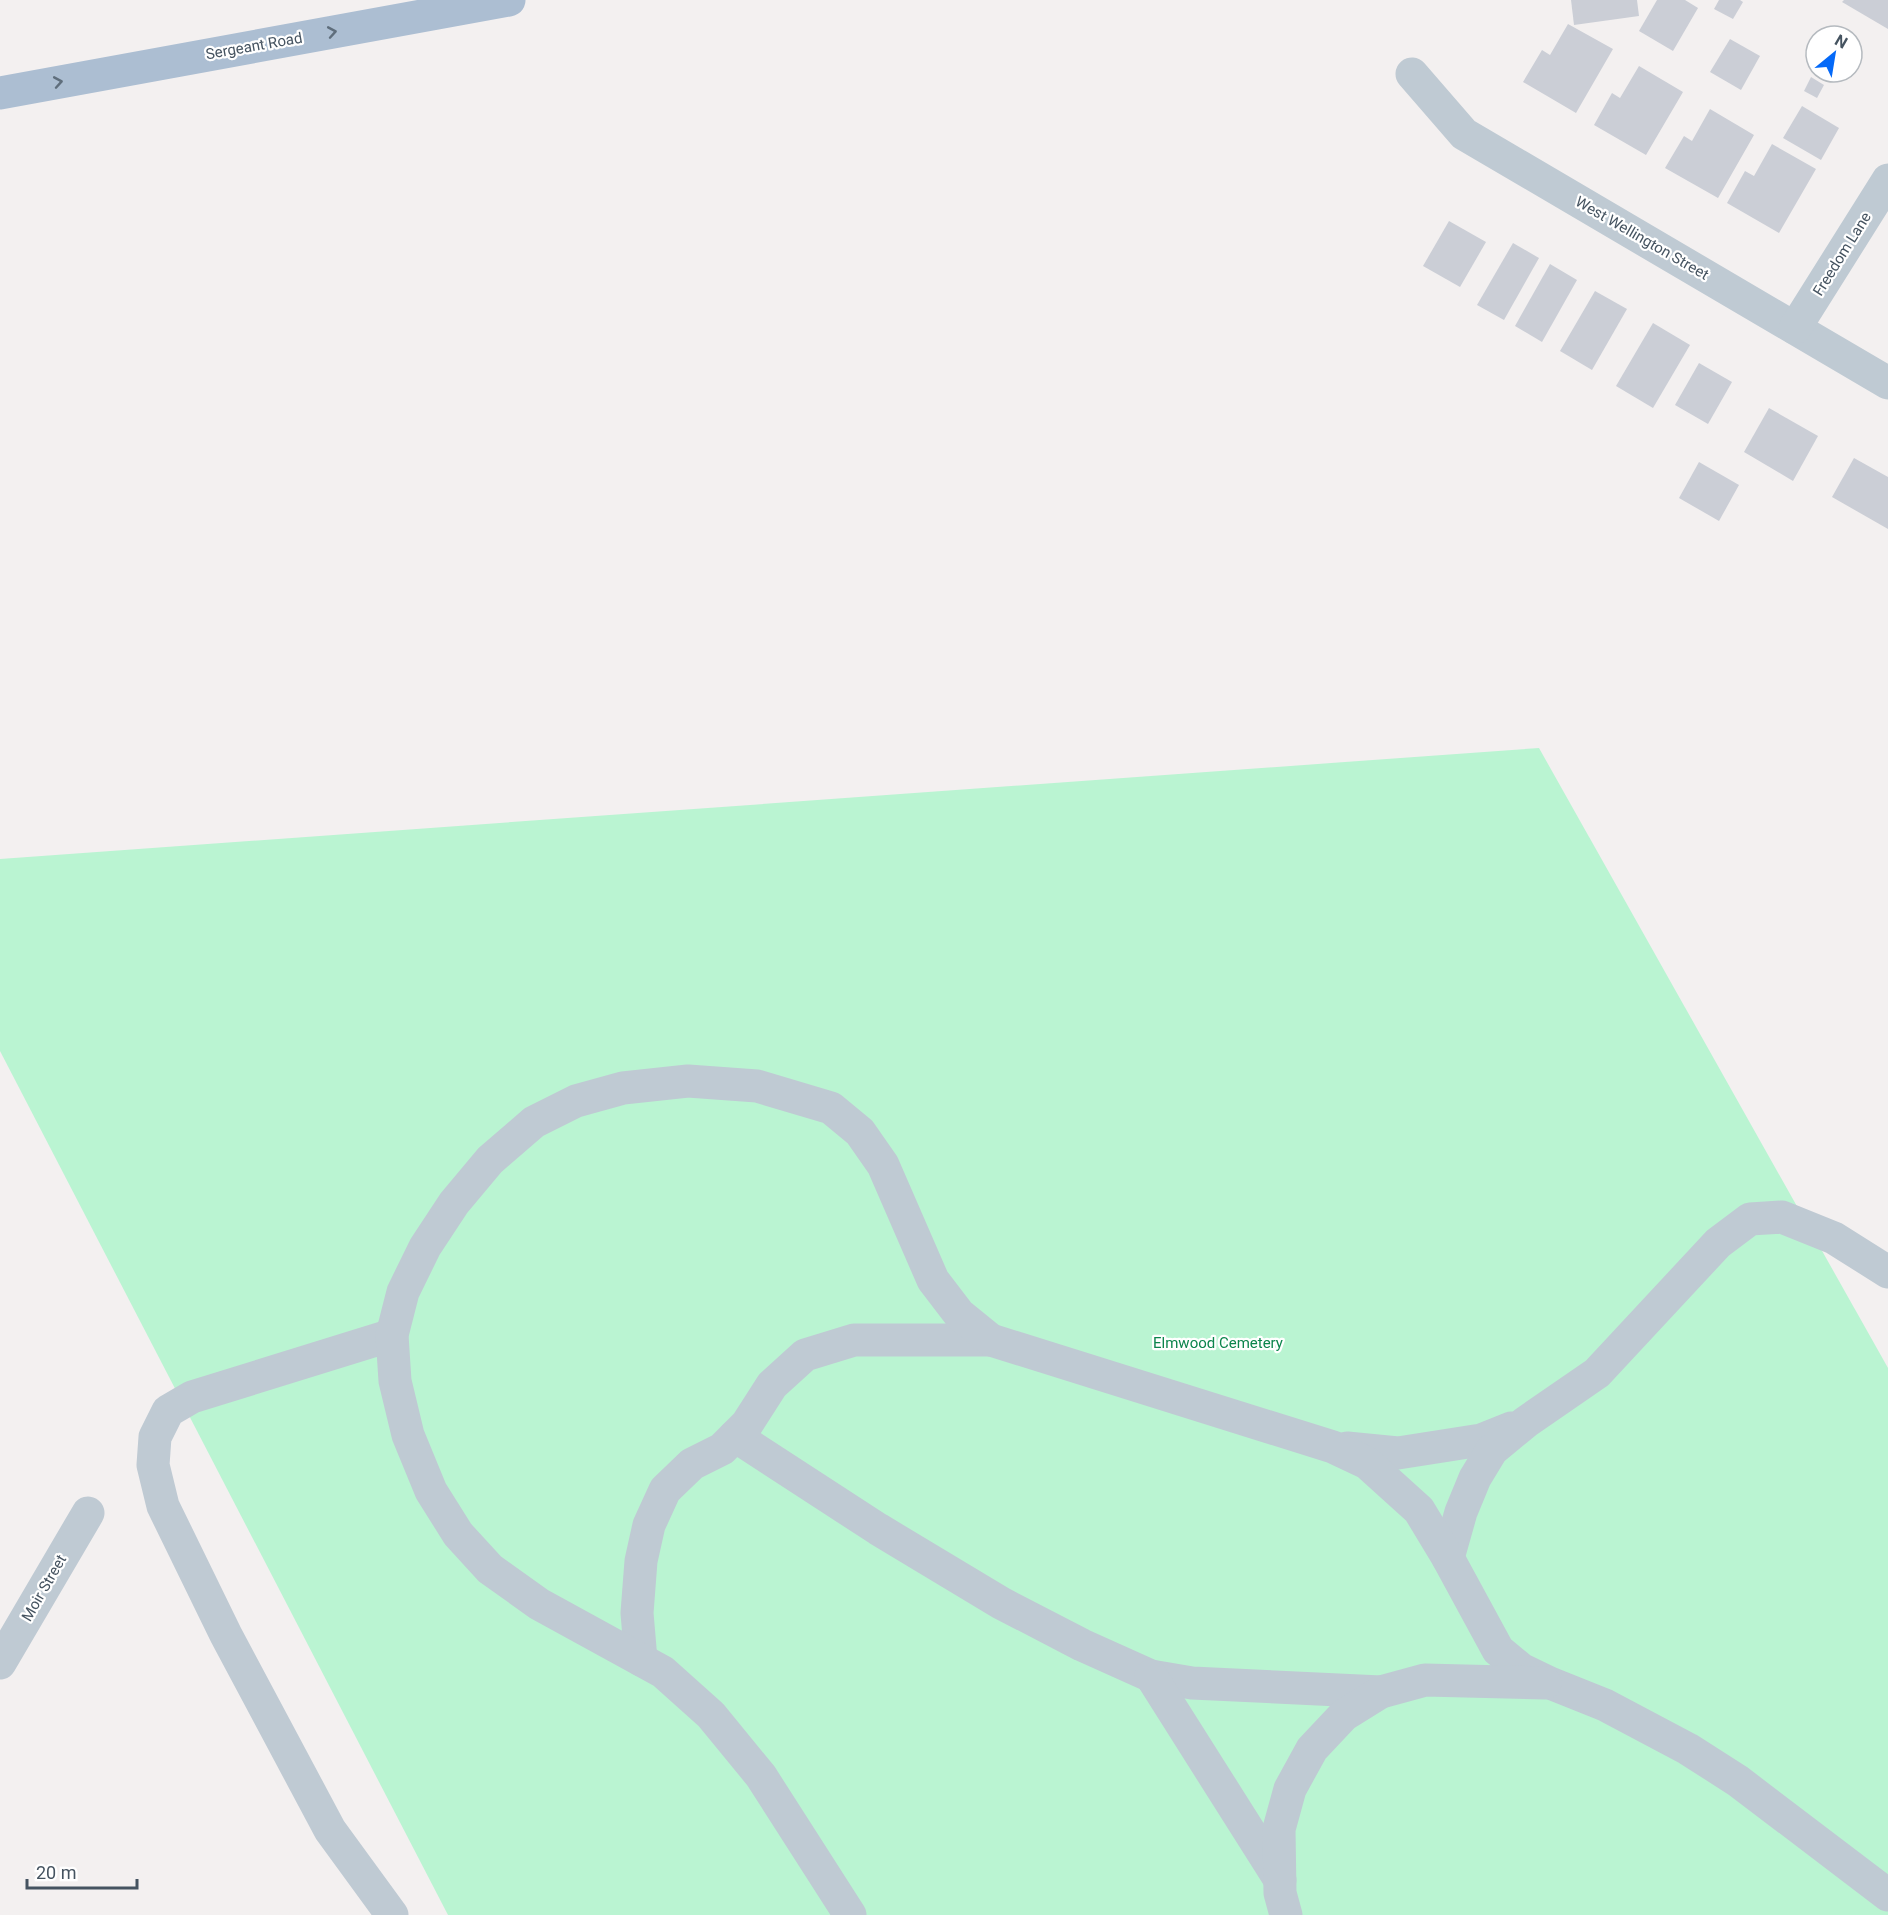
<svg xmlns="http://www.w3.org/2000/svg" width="1888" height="1915" viewBox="0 0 1888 1915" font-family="Roboto,sans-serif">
  <rect width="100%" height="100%" fill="#f3f0f0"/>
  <!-- green -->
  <path fill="#baf4d2" d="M1539,748L1888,1368V1915H448L0,1051V859Z"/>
  <!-- building -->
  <g fill="#cbced6">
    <path d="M1571,0H1637L1639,16L1574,25Z"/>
    <path d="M1657,0H1685L1698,8L1673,51L1639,31Z"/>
    <path d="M1719,0H1740L1743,2L1733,19L1714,9Z"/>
    <path d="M1844,0H1888V29L1842,2Z"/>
    <path d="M1568,24L1613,49L1576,113L1523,82L1542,50L1550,55Z"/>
    <path d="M1730,39L1760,56L1741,90L1710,72Z"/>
    <path d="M1639,66L1683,92L1646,155L1594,125L1612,93L1620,98Z"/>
    <path d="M1811,77L1824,85L1817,98L1804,91Z"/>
    <path d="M1802,106L1839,128L1821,160L1783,138Z"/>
    <path d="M1710,109L1754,135L1718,198L1665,168L1684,136L1692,141Z"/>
    <path d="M1772,144L1816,169L1779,233L1727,203L1745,171L1754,176Z"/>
    <path d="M1449,221L1486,242L1460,287L1423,266Z"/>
    <path d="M1513,243L1539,258L1504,320L1477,305Z"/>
    <path d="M1550,264L1577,280L1542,342L1515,326Z"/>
    <path d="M1595,291L1627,309L1592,370L1560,351Z"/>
    <path d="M1653,323L1690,345L1653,408L1616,386Z"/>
    <path d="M1699,363L1732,382L1708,424L1675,405Z"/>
    <path d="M1769,408L1818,436L1793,481L1744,452Z"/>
    <path d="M1854,458L1888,477V529L1832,497Z"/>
    <path d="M1699,462L1739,485L1719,521L1679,498Z"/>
  </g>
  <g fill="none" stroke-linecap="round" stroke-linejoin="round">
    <!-- minor -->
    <g stroke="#bfcad3" stroke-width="33">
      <path d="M1412,74L1464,134L1888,383"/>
      <path d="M1795,328L1888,180"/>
      <path d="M392,1335L192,1397L168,1411L155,1437L153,1465L163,1506L226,1635L330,1830L392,1915"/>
      <path d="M735,1436L878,1529L1001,1603L1082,1645L1151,1676L1192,1683L1381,1692"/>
      <path d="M1347,1448L1398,1453L1481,1440L1511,1428"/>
      <path d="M1448,1558L1461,1512L1475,1478L1492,1450L1526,1422L1597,1373L1718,1243L1750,1219L1782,1217L1834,1238L1888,1272"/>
      <path d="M641,1660L637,1613L641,1561L649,1525L665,1490L692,1464L722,1449L747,1424L772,1385L805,1355L854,1340H991"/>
      <path d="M0,1663L88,1513"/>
      <path d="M1151,1676L1280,1880"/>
      <path d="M850,1915L761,1776L711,1715L663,1672L539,1604L490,1569L458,1534L431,1491L408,1435L395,1381L392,1335L403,1292L425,1247L454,1203L490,1160L534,1122L576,1101L623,1088L688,1081L757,1086L831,1108L860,1132L883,1165L933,1280L959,1314L991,1340L1333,1447L1367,1463L1419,1510L1448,1558L1498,1650L1521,1669L1550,1683L1605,1705L1688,1749L1738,1781L1888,1895"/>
      <path d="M1286,1915L1280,1893L1279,1829L1290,1789L1312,1749L1344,1715L1381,1692L1425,1680L1545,1683"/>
    </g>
    <!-- major -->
    <path stroke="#acbed2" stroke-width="33" d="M0,93L509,0"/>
  </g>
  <!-- one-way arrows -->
  <defs><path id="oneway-chevron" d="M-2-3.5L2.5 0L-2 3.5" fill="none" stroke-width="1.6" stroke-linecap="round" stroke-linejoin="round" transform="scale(1.5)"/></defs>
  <g stroke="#5f6e7c">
    <use href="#oneway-chevron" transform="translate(332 32) rotate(-10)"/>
    <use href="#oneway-chevron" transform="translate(58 82) rotate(-10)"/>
  </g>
  <g text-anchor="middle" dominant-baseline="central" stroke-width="4.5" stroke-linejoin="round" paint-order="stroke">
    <!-- street labels -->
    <g font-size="15" fill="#455360" stroke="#fff">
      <text transform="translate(254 46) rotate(-10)">Sergeant Road</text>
      <text transform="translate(1642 238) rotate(30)">West Wellington Street</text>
      <text transform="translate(1842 254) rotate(-58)">Freedom Lane</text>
      <text transform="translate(44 1588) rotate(-60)">Moir Street</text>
    </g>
    <!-- park labels -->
    <g font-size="15" fill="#0c854c" stroke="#fff">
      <text x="1218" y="1343">Elmwood Cemetery</text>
    </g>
  </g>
  <!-- north arrow -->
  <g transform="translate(1834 54) rotate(30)"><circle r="28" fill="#ffffff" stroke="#b5babf" stroke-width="1.5"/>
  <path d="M0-4.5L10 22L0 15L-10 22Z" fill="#0469f8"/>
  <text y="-9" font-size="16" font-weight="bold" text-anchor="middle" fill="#455360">N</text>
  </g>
  <!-- scale -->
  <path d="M27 1879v9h110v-9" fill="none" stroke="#455360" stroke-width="3"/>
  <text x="36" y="1879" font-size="18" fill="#455360" stroke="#ffffff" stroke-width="4.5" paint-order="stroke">20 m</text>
</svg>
